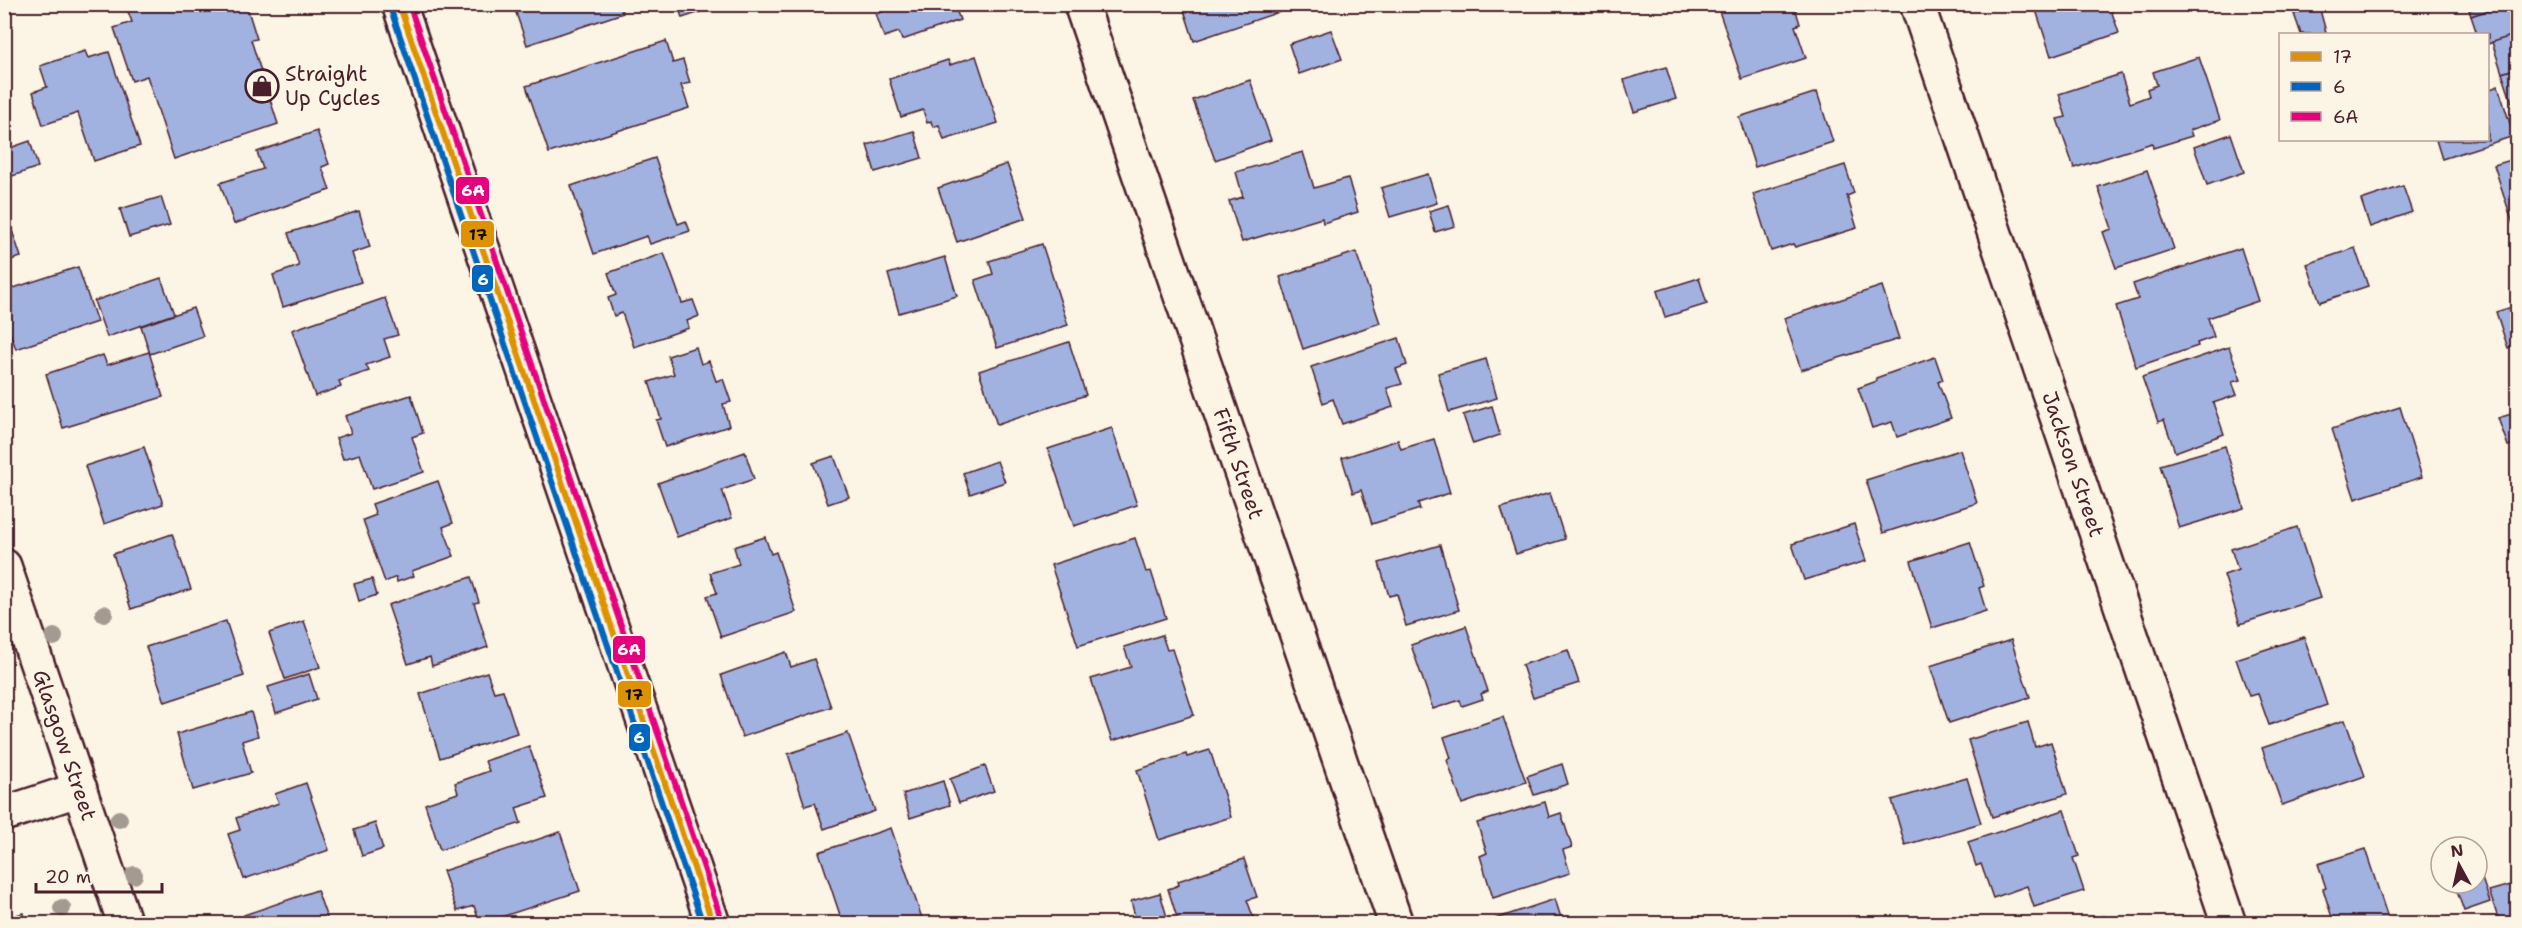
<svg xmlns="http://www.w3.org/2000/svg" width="2522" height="928" viewBox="0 0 2522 928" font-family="'Shantell Sans',sans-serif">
  <rect width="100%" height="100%" fill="#fcf5e5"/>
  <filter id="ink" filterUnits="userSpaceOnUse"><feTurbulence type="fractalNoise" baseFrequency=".0167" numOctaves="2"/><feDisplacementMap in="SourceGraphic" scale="12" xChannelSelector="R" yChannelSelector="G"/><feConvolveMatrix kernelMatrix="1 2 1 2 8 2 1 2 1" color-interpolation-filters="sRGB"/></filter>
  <g filter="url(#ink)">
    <!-- building -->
    <g fill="#a1b2e1" stroke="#4a1f2b" stroke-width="1.5">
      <path d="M125,4H246L257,39L251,40L278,124L174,159L147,76L132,81L114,28L132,22Z"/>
      <path d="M513,4H620L623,13L527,45Z"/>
      <path d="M678,4H712L713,8L682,18Z"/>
      <path d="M885,4H954L960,20L902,40L899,32L884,37L876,14L887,10Z"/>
      <path d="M1182,4H1280L1282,11L1194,41Z"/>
      <path d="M1728,4H1794L1800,24L1795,26L1806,58L1742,79L1718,8Z"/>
      <path d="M2034,4H2109L2119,33L2051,56Z"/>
      <path d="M2481,4H2508L2471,16L2469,10L2482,6Z"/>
      <path d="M2508,4H2518V34L2488,44V34H2477L2471,16Z"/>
      <path d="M2319,6L2326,32L2318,34H2301L2294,14Z"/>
      <path d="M1331,30L1342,59L1299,74L1289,44Z"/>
      <path d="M2518,34V68L2502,73L2492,42Z"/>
      <path d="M666,41L673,63L683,60L690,83L681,85L689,108L549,153L526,86Z"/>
      <path d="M85,51L88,58L109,52L140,146L94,161L78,113L43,125L33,92L47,87L40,66Z"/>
      <path d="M976,56L998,123L944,140L939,125L933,127L931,121L927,123L923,110L901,117L889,79L948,60L950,65Z"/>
      <path d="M2199,57L2220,120L2190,130L2192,136L2153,148L2152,143L2074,168L2057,119L2066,117L2059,94L2121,74L2130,103L2149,96L2147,89L2157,85L2153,72Z"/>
      <path d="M1666,67L1676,99L1634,112L1624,80Z"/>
      <path d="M2518,68V102L2512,103L2502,73Z"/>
      <path d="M1250,80L1271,140L1215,160L1193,100Z"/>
      <path d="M2498,86L2514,136L2442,159L2436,140H2488V90Z"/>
      <path d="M1817,92L1833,142L1755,167L1739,117Z"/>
      <path d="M317,131L329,164L322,167L330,190L234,224L220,183L263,169L257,152Z"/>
      <path d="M914,131L922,158L875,172L867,145Z"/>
      <path d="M2231,134L2244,172L2207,185L2194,147Z"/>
      <path d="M30,141L38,167L4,179V150Z"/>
      <path d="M1303,152L1314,188L1348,178L1358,212L1323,223L1322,218L1242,242L1229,201L1243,197L1236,172Z"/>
      <path d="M655,158L678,224L686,221L690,231L650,244L647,236L594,254L571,186Z"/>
      <path d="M2518,158V233H2516L2494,165Z"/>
      <path d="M1007,164L1026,218L957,242L938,188Z"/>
      <path d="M1845,165L1854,193L1847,196L1857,228L1795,247L1793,244L1771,251L1753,194Z"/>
      <path d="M2147,170L2174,249L2116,268L2103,232L2112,229L2098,187Z"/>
      <path d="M1428,174L1437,203L1390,217L1381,188Z"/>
      <path d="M2403,186L2412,212L2370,227L2361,200Z"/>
      <path d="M161,197L170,225L129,237L120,209Z"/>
      <path d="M1449,205L1455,226L1435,232L1429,211Z"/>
      <path d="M4,206L21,257L4,262Z"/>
      <path d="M359,211L370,247L352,253L361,282L283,307L273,275L299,266L288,233Z"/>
      <path d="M1042,244L1068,325L997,348L975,280L993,274L989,261Z"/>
      <path d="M2241,248L2258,301L2208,318L2214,337L2197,343L2198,346L2136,367L2116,306L2138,299L2133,284Z"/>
      <path d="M2355,248L2368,286L2320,302L2307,264Z"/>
      <path d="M1356,252L1380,323L1303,349L1280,277Z"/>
      <path d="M664,253L682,303L693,300L699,316L687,321L689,328L634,347L622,313L614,316L608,298L616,295L608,273Z"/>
      <path d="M945,257L957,296L899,313L888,274Z"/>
      <path d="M78,267L97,322L16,349L4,316V291Z"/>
      <path d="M161,278L174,314L107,337L94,301Z"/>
      <path d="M1699,278L1707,304L1665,317L1657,291Z"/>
      <path d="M1882,286L1899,339L1801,370L1784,318Z"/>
      <path d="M385,298L398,335L384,339L390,357L366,365L369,371L339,381L341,387L315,396L292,330Z"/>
      <path d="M2518,305V344L2508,348L2496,312Z"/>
      <path d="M193,308L203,336L150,354L141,326Z"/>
      <path d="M1399,338L1407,365L1396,369L1402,384L1387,388L1393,407L1342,424L1333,399L1323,403L1311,367Z"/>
      <path d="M1069,342L1086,395L997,425L979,371Z"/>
      <path d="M696,347L701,364L709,361L716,381L723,379L731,402L723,404L729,426L665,447L656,420L661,419L649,382L674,374L668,356Z"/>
      <path d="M2229,347L2241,380L2232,382L2237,395L2213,403L2224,434L2175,452L2164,420L2158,422L2142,377Z"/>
      <path d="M149,352L163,397L63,428L46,374L103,355L107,365Z"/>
      <path d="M1935,357L1943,380L1938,382L1951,418L1897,437L1892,422L1872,428L1858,388L1877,381L1876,378Z"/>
      <path d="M1486,359L1497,398L1449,412L1438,373Z"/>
      <path d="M411,395L423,433L412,437L424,472L372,489L360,454L343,459L336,438L351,433L345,416Z"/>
      <path d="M1492,406L1500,435L1473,444L1463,415Z"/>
      <path d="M2400,407L2422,477L2355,499L2332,429Z"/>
      <path d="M2518,412V443L2508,446L2498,418Z"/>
      <path d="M1112,428L1137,505L1074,526L1048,449Z"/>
      <path d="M1434,439L1450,493L1418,503L1420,509L1372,524L1361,490L1353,493L1342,458L1398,440L1401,449Z"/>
      <path d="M2225,446L2244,508L2179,528L2160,465Z"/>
      <path d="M144,447L163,504L104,524L85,466Z"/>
      <path d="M1960,450L1977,503L1883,533L1866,480Z"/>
      <path d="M745,452L754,479L722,490L732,518L677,537L658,483Z"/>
      <path d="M834,456L849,497L828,504L813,463Z"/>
      <path d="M997,461L1005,482L970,494L963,473Z"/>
      <path d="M438,481L453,523L443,527L454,556L412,571L414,576L397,582L396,577L385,582L363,520L376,515L372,504Z"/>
      <path d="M1550,493L1565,539L1516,554L1501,508Z"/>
      <path d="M1854,524L1866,561L1804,580L1792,544Z"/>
      <path d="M2297,527L2320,598L2240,624L2224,575L2238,570L2231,549Z"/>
      <path d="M172,534L191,589L131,609L113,554Z"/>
      <path d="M765,537L771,554L776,552L796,612L721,637L707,596L717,593L710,573L739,564L734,547Z"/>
      <path d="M1135,538L1146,572L1151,571L1166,618L1078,646L1051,565Z"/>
      <path d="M1970,542L1984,586L1979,588L1986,611L1932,628L1911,561Z"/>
      <path d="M1440,545L1459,610L1406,626L1397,594L1389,596L1379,563Z"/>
      <path d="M471,577L479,602L474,603L488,647L432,666L430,657L408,664L388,605Z"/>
      <path d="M372,579L377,595L359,601L354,584Z"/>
      <path d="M226,621L244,676L165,702L146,647Z"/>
      <path d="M304,621L320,667L285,679L269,633Z"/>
      <path d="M1466,626L1488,691L1481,694L1483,699L1462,706L1460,700L1433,709L1411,645Z"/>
      <path d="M1162,635L1167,650L1172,649L1194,715L1112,741L1091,679L1131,667L1124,647Z"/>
      <path d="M2304,637L2327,705L2269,725L2258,694L2249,696L2236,659Z"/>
      <path d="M2011,640L2030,697L1949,723L1930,666Z"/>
      <path d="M1568,650L1579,683L1533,698L1522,665Z"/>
      <path d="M786,652L791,667L814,659L831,707L742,737L721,675Z"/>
      <path d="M487,672L494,692L503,690L517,733L440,758L420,694Z"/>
      <path d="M309,674L317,699L276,713L268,687Z"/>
      <path d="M251,712L258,736L242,741L251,773L193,790L177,734Z"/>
      <path d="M1503,717L1526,782L1462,804L1447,760L1451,758L1444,737Z"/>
      <path d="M2345,720L2365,776L2282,805L2262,748Z"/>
      <path d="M2028,722L2035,747L2051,742L2067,794L1992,817L1968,740Z"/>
      <path d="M848,733L875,811L824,829L815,803L805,806L788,754Z"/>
      <path d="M529,746L547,798L516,808L521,823L440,850L425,804L458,793L455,783L489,771L485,761Z"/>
      <path d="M1210,750L1231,817L1159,840L1137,770L1186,754L1187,757Z"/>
      <path d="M1562,764L1568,784L1534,795L1527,776Z"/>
      <path d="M985,766L994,791L959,803L950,779Z"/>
      <path d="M1967,778L1981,823L1905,845L1892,800Z"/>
      <path d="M943,781L950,805L910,818L903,794Z"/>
      <path d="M306,783L329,850L244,879L228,834L240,830L236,818L279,803L275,794Z"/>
      <path d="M1545,802L1549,817L1561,813L1572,847L1563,850L1570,873L1493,898L1480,856L1487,853L1477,823Z"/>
      <path d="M2064,810L2079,856L2073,858L2084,891L2034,907L2027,886L1993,898L1981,864L1976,866L1968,842Z"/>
      <path d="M375,823L383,849L362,856L354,830Z"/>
      <path d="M891,828L924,924H843L819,852Z"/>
      <path d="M560,832L580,891L480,924L474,906L457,911L443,871Z"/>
      <path d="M2365,849L2390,924H2334L2323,889L2326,888L2318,864Z"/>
      <path d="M1244,859L1257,897L1247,900L1255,922L1179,924L1168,889L1179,885L1178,881Z"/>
      <path d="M2477,864L2490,902L2464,911L2454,883H2477Z"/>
      <path d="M2514,884L2518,895V924H2500L2489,891Z"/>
      <path d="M317,890L329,924H247L244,915Z"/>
      <path d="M1160,893L1169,924H1137L1131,901Z"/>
      <path d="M1555,899L1563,924H1497L1495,919Z"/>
      <path d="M23,913L26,924H4V919Z"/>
      <path d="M2104,916L2107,924H2084Z"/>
    </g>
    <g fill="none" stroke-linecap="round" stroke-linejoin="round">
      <defs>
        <g id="street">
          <path id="s1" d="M1081,4L1396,924"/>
          <path id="s2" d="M1917,4L2229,924"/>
          <path id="s3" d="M4,566L125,924"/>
          <path d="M4,814L80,789"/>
        </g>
        <path id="secondary" d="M399,4L713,924"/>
      </defs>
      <!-- street casing -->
      <use href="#street" stroke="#4a1f2b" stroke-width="38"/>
      <!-- secondary casing -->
      <use href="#secondary" stroke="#4a1f2b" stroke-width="38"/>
      <!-- street -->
      <use href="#street" stroke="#fcf5e5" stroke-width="33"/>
      <!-- secondary -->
      <use href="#secondary" stroke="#fcf5e5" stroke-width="33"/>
      <defs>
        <path id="bus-1" d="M399,4L713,924"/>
        <path id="bus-2" d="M390,7L703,924"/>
        <path id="bus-3" d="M409,4L722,921"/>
      </defs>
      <!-- bus-1 casing -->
      <use href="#bus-1" stroke="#fcf5e5" stroke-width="10"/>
      <!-- bus-2 casing -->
      <use href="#bus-2" stroke="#fcf5e5" stroke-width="10"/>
      <!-- bus-3 casing -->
      <use href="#bus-3" stroke="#fcf5e5" stroke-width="10"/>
      <!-- bus-1 -->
      <use href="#bus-1" stroke="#dd9206" stroke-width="6"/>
      <!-- bus-2 -->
      <use href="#bus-2" stroke="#0065bd" stroke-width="6"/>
      <!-- bus-3 -->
      <use href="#bus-3" stroke="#e5007d" stroke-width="6"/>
    </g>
    <!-- trees -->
    <g fill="#a59a91">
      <circle cx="104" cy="614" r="9"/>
      <circle cx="54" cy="637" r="9"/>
      <circle cx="119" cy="819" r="9"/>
      <circle cx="134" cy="875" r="9"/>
      <circle cx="62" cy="908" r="9"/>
    </g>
  </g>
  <!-- icons -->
  <defs>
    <symbol id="shop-ring" viewBox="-11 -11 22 22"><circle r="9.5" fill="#fcf5e5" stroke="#4a1f2b" stroke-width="1.5"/><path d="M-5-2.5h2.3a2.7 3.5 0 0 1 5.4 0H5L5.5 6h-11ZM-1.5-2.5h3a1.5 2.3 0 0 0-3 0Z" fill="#4a1f2b"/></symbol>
  </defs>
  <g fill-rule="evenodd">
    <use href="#shop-ring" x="243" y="67" width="38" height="38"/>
  </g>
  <g text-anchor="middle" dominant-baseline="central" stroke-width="5" stroke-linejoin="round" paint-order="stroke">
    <!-- poi labels -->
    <g font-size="21" fill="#4a1f2b" stroke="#fcf5e5" text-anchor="start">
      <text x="285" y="74">Straight<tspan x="285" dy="24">Up Cycles</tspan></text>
    </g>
    <!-- street labels -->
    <g font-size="21" fill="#4a1f2b" stroke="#fcf5e5">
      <text stroke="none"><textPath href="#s1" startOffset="486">Fifth Street</textPath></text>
      <text stroke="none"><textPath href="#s2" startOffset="486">Jackson Street</textPath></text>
      <text stroke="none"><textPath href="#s3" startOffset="189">Glasgow Street</textPath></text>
    </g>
  </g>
  <g stroke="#fcf5e5" stroke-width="2">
    <rect x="455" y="176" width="35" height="29" rx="6" fill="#e5007d"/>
    <rect x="460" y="220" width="35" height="28" rx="6" fill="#dd9206"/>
    <rect x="471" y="264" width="23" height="29" rx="6" fill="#0065bd"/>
    <rect x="612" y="635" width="34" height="29" rx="6" fill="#e5007d"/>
    <rect x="617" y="680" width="35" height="28" rx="6" fill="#dd9206"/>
    <rect x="628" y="723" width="23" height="29" rx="6" fill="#0065bd"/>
  </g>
  <g font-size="16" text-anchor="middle" font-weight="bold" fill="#fff">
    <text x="473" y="196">6A</text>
    <text x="483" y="285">6</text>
    <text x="629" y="655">6A</text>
    <text x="639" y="743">6</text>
  </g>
  <g font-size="16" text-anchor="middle" font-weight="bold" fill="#111">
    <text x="478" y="240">17</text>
    <text x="634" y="700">17</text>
  </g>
  <!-- margin -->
  <rect width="2522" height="928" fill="none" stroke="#fcf5e5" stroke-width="24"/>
  <rect x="12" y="12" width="2498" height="904" fill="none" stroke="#4a1f2b" stroke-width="2" filter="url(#ink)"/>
  <!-- legend -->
  <rect x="2279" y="33" width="210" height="108" fill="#fcf5e5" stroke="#b59f9b" stroke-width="1.5"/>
  <rect x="2291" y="52" width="30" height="9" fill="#dd9206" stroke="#b59f9b" stroke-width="1.5"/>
  <text x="2333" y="63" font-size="18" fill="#4a1f2b">17</text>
  <rect x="2291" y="82" width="30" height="9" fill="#0065bd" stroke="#b59f9b" stroke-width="1.5"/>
  <text x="2333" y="93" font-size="18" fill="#4a1f2b">6</text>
  <rect x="2291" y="112" width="30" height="9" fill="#e5007d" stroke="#b59f9b" stroke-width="1.5"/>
  <text x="2333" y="123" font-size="18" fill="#4a1f2b">6A</text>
  <!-- north arrow -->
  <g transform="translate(2459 865) rotate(352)"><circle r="28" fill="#fcf5e5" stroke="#b59f9b" stroke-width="1.5"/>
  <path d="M0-4.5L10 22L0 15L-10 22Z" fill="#4a1f2b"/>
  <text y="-9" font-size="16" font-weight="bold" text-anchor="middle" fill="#4a1f2b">N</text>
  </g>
  <!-- scale -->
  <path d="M36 883v9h126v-9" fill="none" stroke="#4a1f2b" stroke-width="3"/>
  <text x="45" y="883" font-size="18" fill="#4a1f2b" stroke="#fcf5e5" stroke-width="4.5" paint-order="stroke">20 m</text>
</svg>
